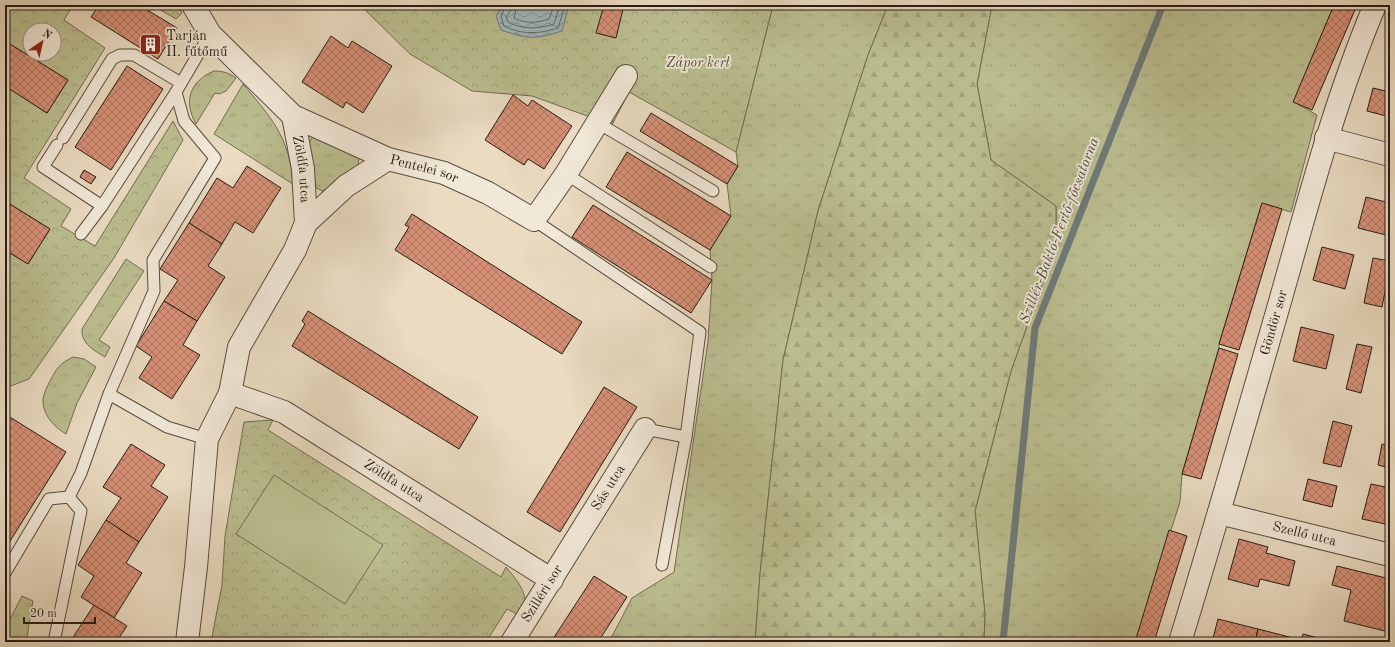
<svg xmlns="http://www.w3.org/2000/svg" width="1395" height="647" viewBox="0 0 1395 647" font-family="'Old Standard TT',serif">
  <defs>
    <pattern id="grass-tufts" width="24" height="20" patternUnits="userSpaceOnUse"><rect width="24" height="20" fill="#bbbe90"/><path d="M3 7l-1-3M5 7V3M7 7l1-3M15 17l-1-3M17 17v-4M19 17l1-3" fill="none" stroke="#a1a37b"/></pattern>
    <pattern id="forest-firs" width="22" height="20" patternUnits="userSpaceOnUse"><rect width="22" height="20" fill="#bbbe90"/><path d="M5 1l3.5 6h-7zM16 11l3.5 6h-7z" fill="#a1a37b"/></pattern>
    <pattern id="park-crowns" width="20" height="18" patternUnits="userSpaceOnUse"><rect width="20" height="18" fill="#bbbe90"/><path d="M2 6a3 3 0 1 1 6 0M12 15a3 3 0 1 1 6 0" fill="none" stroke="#a1a37b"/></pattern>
    <pattern id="water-waves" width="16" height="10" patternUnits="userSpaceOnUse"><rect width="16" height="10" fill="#9db8bd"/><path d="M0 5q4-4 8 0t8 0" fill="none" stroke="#809599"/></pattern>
    <pattern id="building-cross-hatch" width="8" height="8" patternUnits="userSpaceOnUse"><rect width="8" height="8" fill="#d79076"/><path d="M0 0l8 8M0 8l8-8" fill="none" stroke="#ae7560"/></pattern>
  </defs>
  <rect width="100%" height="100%" fill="#eadbc1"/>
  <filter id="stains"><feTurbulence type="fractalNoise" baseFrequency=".005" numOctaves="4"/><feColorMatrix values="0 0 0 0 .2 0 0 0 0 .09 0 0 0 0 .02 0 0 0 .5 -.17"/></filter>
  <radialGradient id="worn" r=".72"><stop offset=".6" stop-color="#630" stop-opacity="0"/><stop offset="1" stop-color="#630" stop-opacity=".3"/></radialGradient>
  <!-- grass -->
  <g fill="url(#grass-tufts)" stroke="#716d53">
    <path d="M773,5H888L868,55L818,211L783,360L760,574L755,642H609L632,598L674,572L708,342L712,280L710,250L731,216L727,184L738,166L736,152Z"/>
    <path d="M992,5H1334L1294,102L1317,115L1291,212L1262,203L1219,344V348L1182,474L1180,502L1135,642H984L985,614L975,511L1011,371L1056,245V206L991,160L977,84Z"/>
    <path d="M214,71C223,71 229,73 236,78L226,91L219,94L215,93L196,124C183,101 190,81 214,71Z"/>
    <path d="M243,84C271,117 290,138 293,184L214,134Z"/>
    <path d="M314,136L356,154L359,158L358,166L344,174L327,189L322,191L315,187L309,144L311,139Z"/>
    <path d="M126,259L144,271L99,340L110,347L105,357C94,350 81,344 82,329Z"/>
    <path d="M73,357L84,359L96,367L77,403L66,434C54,427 42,414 43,399C44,392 47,387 50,381C57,368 59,364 73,357Z"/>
    <path d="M22,596L33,601L26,642H5V629Z"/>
  </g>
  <!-- forest -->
  <path fill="url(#forest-firs)" stroke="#716d53" d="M888,5H992L977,84L991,160L1056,206V245L1011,371L975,511L985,614L984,642H755L760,574L783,360L818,211L868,55Z"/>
  <!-- park -->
  <g fill="url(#park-crowns)" stroke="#716d53" fill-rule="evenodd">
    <path d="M5,5H73L64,20L105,48L24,178L71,209L61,226L95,246L173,121L183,140L114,258L29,379L8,387L5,385V250L28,264L50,229L5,201V86L47,113L68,80L5,41ZM30,30H54V54H30Z"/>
    <path d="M152,5H178L182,13L176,19Z"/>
    <path d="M360,5H773L736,152L629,92L612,125L532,96L472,91L410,54Z"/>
    <path d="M273,420L268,430L501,577L506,567C514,577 529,593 524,607C523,610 520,613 519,615L507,609L486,642H211L222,585L225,536L244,422Z"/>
  </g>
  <!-- pitch -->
  <path fill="#bbbe90" stroke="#716d53" d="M274,475L383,545L345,604L236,534Z"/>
  <!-- water -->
  <path fill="url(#water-waves)" stroke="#6e7a7a" d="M503,5H569L562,31C534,40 528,39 501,30L496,16Z"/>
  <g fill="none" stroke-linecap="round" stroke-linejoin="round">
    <!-- shore -->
    <g stroke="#626a6a" stroke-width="1">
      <path d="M506,5L501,17L504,26C522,35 539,34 558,28L565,5"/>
      <path d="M511,5V10L506,17L508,22C523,30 538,29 554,24L560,5"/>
      <path d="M517,5L514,18C525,24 537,23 549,19L554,5"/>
    </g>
    <!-- stream -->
    <path stroke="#6e7a7a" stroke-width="7" d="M1003,642L1035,328L1163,5"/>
  </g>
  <!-- building -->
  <g fill="url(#building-cross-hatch)" stroke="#271c16">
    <path d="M99,5H139L177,28L158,59L91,17Z"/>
    <path d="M604,5H610L623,9L616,38L596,33Z"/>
    <path d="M1334,5H1357L1312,110L1293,102Z"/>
    <path d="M331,36L348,48L352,41L392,66L363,113L346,102L343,108L302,82Z"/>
    <path d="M5,41L68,80L47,113L5,86Z"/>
    <path d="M127,66L163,89L111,170L75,147Z"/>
    <path d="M1373,88L1390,92V117L1367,111Z"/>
    <path d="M513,95L528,106L532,100L572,126L544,169L528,159L524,165L485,140Z"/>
    <path d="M651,113L738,166L727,184L640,131Z"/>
    <path d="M627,152L731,216L710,250L606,187Z"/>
    <path d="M247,166L281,188L253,233L235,222L222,244L189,223L217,178L233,188Z"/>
    <path d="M84,170L96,177L91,184L80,177Z"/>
    <path d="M1366,197L1390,203V236L1358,228Z"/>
    <path d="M5,201L50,229L28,264L5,250Z"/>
    <path d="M1262,203L1282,209L1239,350L1219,344Z"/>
    <path d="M593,205L712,280L691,313L572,237Z"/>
    <path d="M412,214L582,322L562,354L395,250L409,227L405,225Z"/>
    <path d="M189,223L222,244L208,266L225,277L197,321L164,301L178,280L160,269Z"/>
    <path d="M1322,247L1354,255L1345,289L1313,280Z"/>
    <path d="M1373,258L1390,261V278L1388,277L1382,307L1364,303Z"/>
    <path d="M164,301L197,321L183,345L200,355L172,399L139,378L152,357L136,346Z"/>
    <path d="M308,311L478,417L459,449L292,346L305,324L302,321Z"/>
    <path d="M1301,327L1334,335L1326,369L1293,361Z"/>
    <path d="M1357,344L1372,347L1361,393L1346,389Z"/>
    <path d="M1219,348L1238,354L1201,479L1182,474Z"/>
    <path d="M604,387L637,407L560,532L527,512Z"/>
    <path d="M5,414L66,452L5,549Z"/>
    <path d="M1333,421L1352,426L1341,467L1323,463Z"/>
    <path d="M131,444L165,465L151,486L168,497L139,542L106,520L121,498L103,487Z"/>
    <path d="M1382,444L1390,446V468L1378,465Z"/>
    <path d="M1308,479L1337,486L1332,507L1303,500Z"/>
    <path d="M1371,484L1390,488V525L1362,519Z"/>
    <path d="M106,520L139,542L126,563L142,573L114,618L81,597L94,576L78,565Z"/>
    <path d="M1169,530L1187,536L1154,642H1135Z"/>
    <path d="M1239,539L1268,547L1266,553L1295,561L1289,586L1260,579L1258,587L1228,579Z"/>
    <path d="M1337,566L1390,579V613L1385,631L1344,621L1351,590L1332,585Z"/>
    <path d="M594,576L627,597L598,642H551Z"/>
    <path d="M94,605L127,626L116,642H70Z"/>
    <path d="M1218,619L1258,629L1255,642H1212Z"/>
    <path d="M1258,629L1301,640V642H1263L1256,640Z"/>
    <path d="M1303,634L1322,639L1321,642H1301Z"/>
  </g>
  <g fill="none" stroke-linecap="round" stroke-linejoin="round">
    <defs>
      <g id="lane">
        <path d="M598,123L713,191"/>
        <path d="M63,138L112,59L120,55H134L181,83"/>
        <path d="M57,145L43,167L102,206"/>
        <path d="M566,174L711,267"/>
        <path d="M534,220L700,332L686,437L662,565"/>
        <path d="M81,234L102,206L176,92L210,34"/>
        <path d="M109,394L167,427L207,439"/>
        <path d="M645,429L686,437"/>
        <path d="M69,497L81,473L109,394L154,291L153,260L215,158L184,121L176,92"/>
        <path d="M5,573L49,499L69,497L81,511L54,642"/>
      </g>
      <g id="street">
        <path id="s1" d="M193,5L210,34L293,116L388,159L444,173L488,193L534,220L566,174L626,76"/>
        <path id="s2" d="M293,116L303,169L306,223"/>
        <path d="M1326,138L1390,155"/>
        <path id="s3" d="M230,393L284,412L552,580"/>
        <path id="s4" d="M1219,513L1390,555"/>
        <path d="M187,642L196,567L207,439L230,393L239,347L295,250L306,223L346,186L388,159"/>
        <path id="s5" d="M512,642L645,429"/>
        <path id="s6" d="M1180,642C1215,528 1248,413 1281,298C1309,199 1335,100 1375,5"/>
      </g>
    </defs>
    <!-- lane casing -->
    <use href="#lane" stroke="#584c41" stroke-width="13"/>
    <!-- street casing -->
    <use href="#street" stroke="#584c41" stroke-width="24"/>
    <!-- lane -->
    <use href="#lane" stroke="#f1e8d7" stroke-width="11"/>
    <!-- street -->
    <use href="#street" stroke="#f1e8d7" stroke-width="22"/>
  </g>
  <!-- icons -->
  <defs>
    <symbol id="building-square" viewBox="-11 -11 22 22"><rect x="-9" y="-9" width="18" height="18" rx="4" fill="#8f2418" stroke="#f1e8d7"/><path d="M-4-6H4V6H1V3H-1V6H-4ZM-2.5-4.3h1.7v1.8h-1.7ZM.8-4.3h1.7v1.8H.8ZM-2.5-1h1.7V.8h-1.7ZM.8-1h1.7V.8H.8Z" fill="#fff"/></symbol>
  </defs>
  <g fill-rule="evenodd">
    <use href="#building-square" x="138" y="32" width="25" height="25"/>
  </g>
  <g text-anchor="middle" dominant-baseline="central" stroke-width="3.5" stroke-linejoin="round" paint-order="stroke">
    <!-- poi labels -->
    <g font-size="14" fill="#271c16" stroke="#f1e8d7" text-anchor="start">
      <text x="166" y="36">Tarján<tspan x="166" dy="16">II. fűtőmű</tspan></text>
    </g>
    <!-- park labels -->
    <g font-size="14" font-style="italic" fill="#534d3b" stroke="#f1e8d7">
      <text x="698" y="63">Zápor kert</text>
    </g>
    <!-- street labels -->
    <g font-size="14" fill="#271c16" stroke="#f1e8d7">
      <text stroke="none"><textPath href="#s2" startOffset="54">Zöldfa utca</textPath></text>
      <text stroke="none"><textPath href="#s1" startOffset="292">Pentelei sor</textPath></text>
      <text stroke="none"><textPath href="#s6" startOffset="333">Göndör sor</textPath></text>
      <text stroke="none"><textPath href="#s3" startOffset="187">Zöldfa utca</textPath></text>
      <text stroke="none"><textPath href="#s5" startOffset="182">Sás utca</textPath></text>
      <text stroke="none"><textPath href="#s4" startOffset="88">Szellő utca</textPath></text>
      <text stroke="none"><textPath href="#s5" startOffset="57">Szilléri sor</textPath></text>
    </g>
    <!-- water labels -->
    <g font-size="15" font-style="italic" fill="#4a4b48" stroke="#f1e8d7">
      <text transform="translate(1060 231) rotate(-69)">Szillér-Baktó-Fertő-főcsatorna</text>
    </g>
  </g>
  <!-- margin -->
  <rect width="1395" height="647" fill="none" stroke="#eadbc1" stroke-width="20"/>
  <rect x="6" y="6" width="1383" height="635" fill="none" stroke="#271c16" stroke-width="2"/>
  <rect x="10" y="10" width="1375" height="627" fill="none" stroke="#271c16"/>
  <!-- north arrow -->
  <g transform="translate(42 42) rotate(34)"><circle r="19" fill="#f1e8d7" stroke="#a0968a"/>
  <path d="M0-3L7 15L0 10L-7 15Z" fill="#8f2418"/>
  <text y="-6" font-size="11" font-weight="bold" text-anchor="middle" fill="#271c16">N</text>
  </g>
  <!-- scale -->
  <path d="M24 617v6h71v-6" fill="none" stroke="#271c16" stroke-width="2"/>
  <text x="30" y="617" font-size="12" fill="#271c16" stroke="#f1e8d7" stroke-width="3" paint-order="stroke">20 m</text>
  <rect width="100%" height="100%" filter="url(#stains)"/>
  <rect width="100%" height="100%" fill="url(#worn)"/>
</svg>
